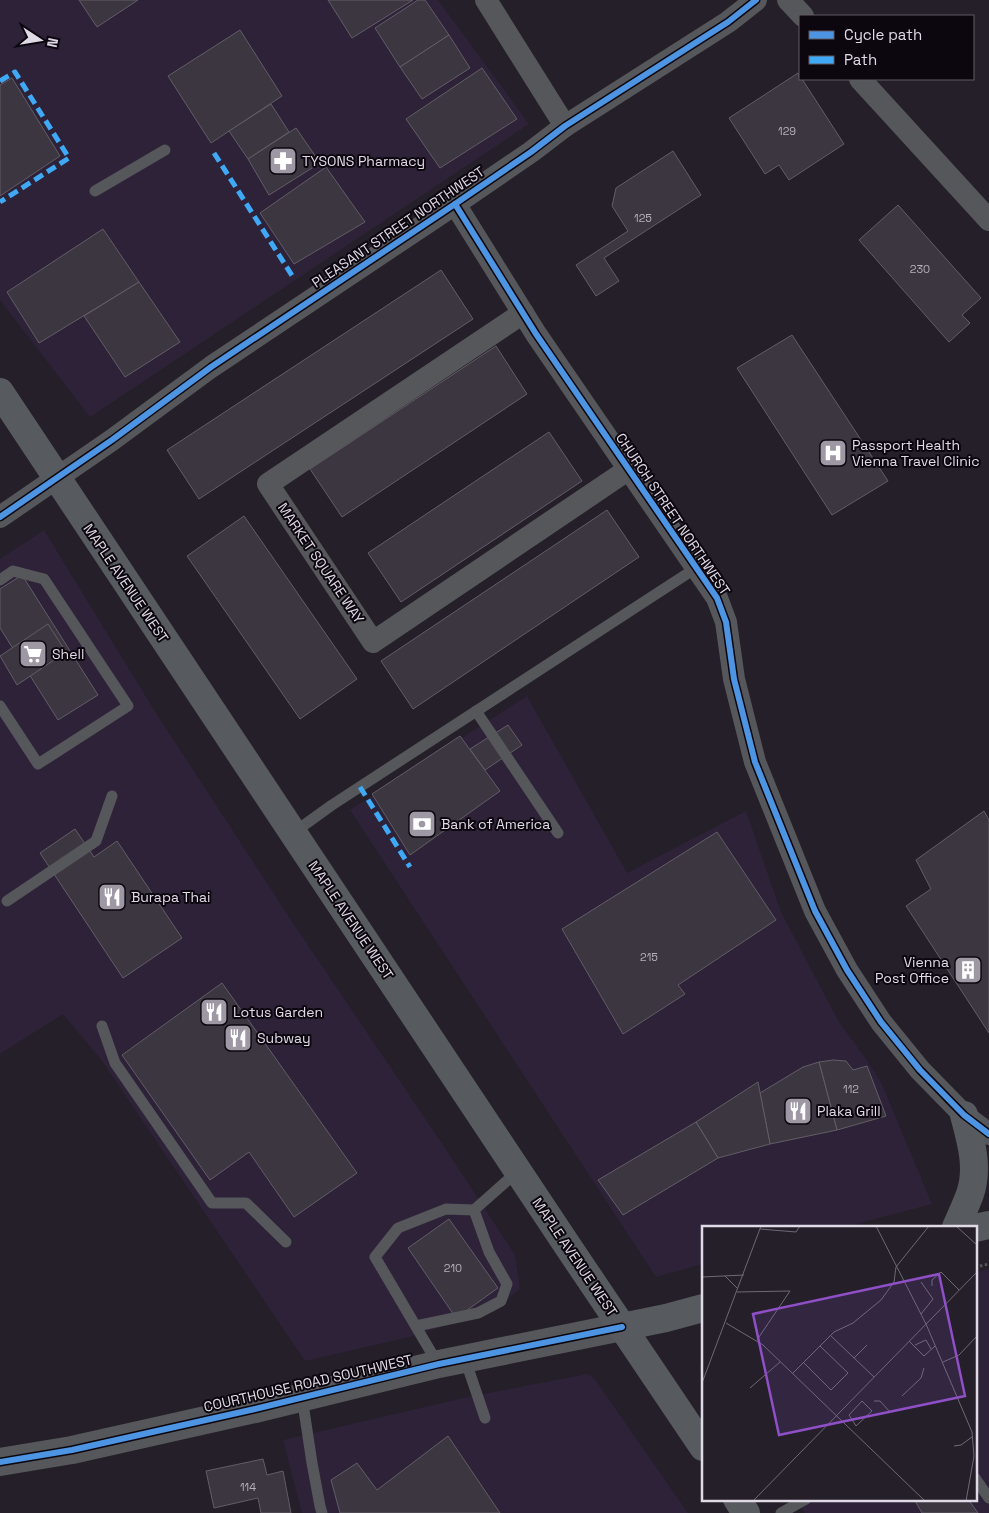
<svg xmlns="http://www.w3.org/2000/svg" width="989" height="1513" viewBox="0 0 989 1513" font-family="'Space Grotesk',sans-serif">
  <rect width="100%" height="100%" fill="#241f29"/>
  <!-- built -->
  <g fill="#2e2238">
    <path d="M0,0H438L529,124L90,417L0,300Z"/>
    <path d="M44,530L154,710L293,923L445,1148L515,1255L520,1289L491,1312L409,1337L305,1361L102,1061L63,1014L0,1054V559Z"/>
    <path d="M527,696L627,873L746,811L781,912L839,1022L866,1059L881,1082L932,1204L845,1227H703V1264L656,1277L350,810Z"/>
    <path d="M989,1269V1513H805L796,1499H975V1272Z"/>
    <path d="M587,1374L594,1378L688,1513H302L283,1440L468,1397Z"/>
  </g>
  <!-- building -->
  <g fill="#3b3640" stroke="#625d67">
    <path d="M79,0H138L97,27Z"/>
    <path d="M328,0H413L352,38Z"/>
    <path d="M418,0H425L449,35L400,67L375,28Z"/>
    <path d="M240,30L282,96L211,143L168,76Z"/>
    <path d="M449,35L470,68L422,99L400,67Z"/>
    <path d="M482,68L517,119L440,168L406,119Z"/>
    <path d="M798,73L800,79H802L844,144L789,180L779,165L765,174L729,118Z"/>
    <path d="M12,78L60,156L0,196V85Z"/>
    <path d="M271,104L289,132L248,159L229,131Z"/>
    <path d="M296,128L320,163L269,195L248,159Z"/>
    <path d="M673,151L701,195L604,258L619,281L596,296L576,265L628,231L612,206L616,188Z"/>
    <path d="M326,167L365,222L294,264L260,213Z"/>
    <path d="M898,205L981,298L962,315L970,323L949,342L859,240Z"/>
    <path d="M103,229L139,282L39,343L7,292Z"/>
    <path d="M441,270L473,319L199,499L167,450Z"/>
    <path d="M139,282L180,342L125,377L84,316Z"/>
    <path d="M792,335L888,481L832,515L737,368Z"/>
    <path d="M496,346L527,394L342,517L310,469Z"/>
    <path d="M549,432L582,481L401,602L368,553Z"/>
    <path d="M607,510L639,557L413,709L381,661Z"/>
    <path d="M244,516L357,679L300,719L187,556Z"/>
    <path d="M22,575L98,695L58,720L0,628V589Z"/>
    <path d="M48,624L66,652L17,685L0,656Z"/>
    <path d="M508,725L522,745L485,770L470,749Z"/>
    <path d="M460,736L500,791L410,855L372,794Z"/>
    <path d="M984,811L989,820V1033L906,906L931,889L916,860Z"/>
    <path d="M75,829L94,857L117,841L182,938L123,978L40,853Z"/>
    <path d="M717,832L776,920L678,985L685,994L623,1034L562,929Z"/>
    <path d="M222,983L357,1173L294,1217L249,1152L210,1180L122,1055Z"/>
    <path d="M833,1060L846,1061L853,1070L867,1066L886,1116L837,1130L819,1062Z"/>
    <path d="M819,1062L837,1130L770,1144L760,1093L803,1067Z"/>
    <path d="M758,1082L770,1144L718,1158L696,1122Z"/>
    <path d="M696,1122L718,1158L623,1215L598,1180Z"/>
    <path d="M449,1219L498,1288L456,1318L408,1248Z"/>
    <path d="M448,1436L500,1513H340L331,1480L357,1463L377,1490Z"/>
    <path d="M263,1459L267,1475L283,1471L291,1513H261L258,1498L214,1508L206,1471Z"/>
    <path d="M914,1499H968L978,1513H922Z"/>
  </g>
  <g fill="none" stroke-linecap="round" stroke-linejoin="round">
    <!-- path -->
    <g stroke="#55555a" stroke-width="3" stroke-dasharray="2.5 2.5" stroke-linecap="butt">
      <path d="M975,1267L989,1264"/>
      <path d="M703,1367L702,1368L703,1369"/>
    </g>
    <!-- service -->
    <g stroke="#55575b" stroke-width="11">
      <path d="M95,191L165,150"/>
      <path d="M0,580L13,571L44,579L128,706L38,764L0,706"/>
      <path d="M476,711L558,833"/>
      <path d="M293,833L332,805L696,568"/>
      <path d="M7,901L96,841L112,796"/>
      <path d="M102,1026L115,1063L212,1203H246L286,1242"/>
      <path d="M416,1326L478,1313L501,1301L507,1284L489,1252L474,1210"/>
      <path d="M465,1359L485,1418"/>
      <path d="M438,1364L375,1257L398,1228L446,1209L474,1210L518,1171"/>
      <path d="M302,1397L312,1463L320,1506L322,1513"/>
      <path d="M975,1478L989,1498"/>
      <path d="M781,1513L806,1499"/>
    </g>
    <!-- minor -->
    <g stroke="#55575b" stroke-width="22">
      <path d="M486,0L565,126"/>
      <path d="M788,0L803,16"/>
      <path d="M860,79L989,220"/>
      <path d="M455,204L536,334L717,598L726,622L734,679L755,762L815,911L847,970L881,1022L920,1070L964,1115L989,1134"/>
      <path d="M523,313L268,484L373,642L629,469"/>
      <path d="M0,517L112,440L211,367L455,204L531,152L565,126L728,22L756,0"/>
    </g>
    <!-- tertiary -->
    <path stroke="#55575b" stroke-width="28" d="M0,1462L72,1450L255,1409L439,1364L622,1327"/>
    <!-- primary -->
    <g stroke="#575a5f" stroke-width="28">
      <path d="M0,392L569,1248L703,1447"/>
      <path d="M956,1227C961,1216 966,1205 970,1194C979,1168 971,1141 964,1115"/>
      <path d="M975,1228L989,1225"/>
      <path d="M622,1327L666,1318L703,1308"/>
      <path d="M737,1499L746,1513"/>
    </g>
    <!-- quiet -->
    <g stroke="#3fa9f5" stroke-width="5" stroke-dasharray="10 5" stroke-linecap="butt">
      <path d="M0,81L15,72L69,158L0,202"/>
      <path d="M214,153L293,277"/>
      <path d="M360,787L410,867"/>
    </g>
    <defs>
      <g id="cycleway">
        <path d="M455,204L536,334L717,598L726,622L734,679L755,762L815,911L847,970L881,1022L920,1070L964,1115L989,1134"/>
        <path d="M0,517L112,440L211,367L455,204L531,152L565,126L728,22L756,0"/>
        <path d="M0,1462L72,1450L255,1409L439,1364L622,1327"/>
      </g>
    </defs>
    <!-- cycleway casing -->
    <use href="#cycleway" stroke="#0c070f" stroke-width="9"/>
    <!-- cycleway -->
    <use href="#cycleway" stroke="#4d94e3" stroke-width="6"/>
  </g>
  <!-- icons -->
  <defs>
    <symbol id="pharmacy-square" viewBox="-11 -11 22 22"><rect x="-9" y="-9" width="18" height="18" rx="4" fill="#9e98a4" stroke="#0c070f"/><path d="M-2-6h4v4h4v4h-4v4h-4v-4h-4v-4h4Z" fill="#fff"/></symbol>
    <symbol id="hospital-square" viewBox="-11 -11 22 22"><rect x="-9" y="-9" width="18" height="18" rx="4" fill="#9e98a4" stroke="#0c070f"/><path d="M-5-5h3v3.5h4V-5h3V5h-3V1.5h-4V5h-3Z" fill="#fff"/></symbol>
    <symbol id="supermarket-square" viewBox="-11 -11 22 22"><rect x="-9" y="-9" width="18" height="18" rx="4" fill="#9e98a4" stroke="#0c070f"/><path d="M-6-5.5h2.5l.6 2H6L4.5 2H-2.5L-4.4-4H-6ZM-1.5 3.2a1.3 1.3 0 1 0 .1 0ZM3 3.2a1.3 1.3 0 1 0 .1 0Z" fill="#fff"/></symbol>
    <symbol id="bank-square" viewBox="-11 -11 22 22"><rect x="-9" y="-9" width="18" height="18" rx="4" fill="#9e98a4" stroke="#0c070f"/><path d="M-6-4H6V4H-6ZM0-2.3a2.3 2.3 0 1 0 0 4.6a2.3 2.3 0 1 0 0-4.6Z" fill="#fff"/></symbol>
    <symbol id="restaurant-square" viewBox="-11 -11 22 22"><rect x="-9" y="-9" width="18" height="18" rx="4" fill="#9e98a4" stroke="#0c070f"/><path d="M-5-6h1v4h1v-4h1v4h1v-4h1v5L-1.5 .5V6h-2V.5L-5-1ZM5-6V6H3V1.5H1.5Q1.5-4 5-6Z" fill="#fff"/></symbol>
    <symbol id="building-square" viewBox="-11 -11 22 22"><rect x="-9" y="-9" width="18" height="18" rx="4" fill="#9e98a4" stroke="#0c070f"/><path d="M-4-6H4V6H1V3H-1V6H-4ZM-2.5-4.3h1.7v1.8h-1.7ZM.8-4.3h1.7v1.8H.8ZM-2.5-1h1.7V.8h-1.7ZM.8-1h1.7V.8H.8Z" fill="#fff"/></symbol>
  </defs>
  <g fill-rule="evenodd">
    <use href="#pharmacy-square" x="267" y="145" width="32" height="32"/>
    <use href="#hospital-square" x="817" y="437" width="32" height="32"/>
    <use href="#supermarket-square" x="17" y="638" width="32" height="32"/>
    <use href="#bank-square" x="406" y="808" width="32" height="32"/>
    <use href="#restaurant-square" x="96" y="881" width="32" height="32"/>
    <use href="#building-square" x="952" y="954" width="32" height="32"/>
    <use href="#restaurant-square" x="198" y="996" width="32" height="32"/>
    <use href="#restaurant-square" x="222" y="1022" width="32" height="32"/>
    <use href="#restaurant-square" x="782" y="1095" width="32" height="32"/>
  </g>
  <g text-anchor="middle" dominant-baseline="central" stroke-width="4" stroke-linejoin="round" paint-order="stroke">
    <!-- number labels -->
    <g font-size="11" fill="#b7b0bc">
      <text x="787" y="131">129</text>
      <text x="643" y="218">125</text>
      <text x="920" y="269">230</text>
      <text x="649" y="957">215</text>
      <text x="851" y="1089">112</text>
      <text x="453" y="1268">210</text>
      <text x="248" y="1487">114</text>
    </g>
    <!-- poi labels -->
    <g font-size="14" fill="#e0d9e6" stroke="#0c070f" text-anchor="start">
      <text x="302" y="161">TYSONS Pharmacy</text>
      <text x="852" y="445">Passport Health<tspan x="852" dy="16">Vienna Travel Clinic</tspan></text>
      <text x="52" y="654">Shell</text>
      <text x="441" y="824">Bank of America</text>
      <text x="131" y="897">Burapa Thai</text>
      <text x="949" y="962" text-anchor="end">Vienna<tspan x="949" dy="16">Post Office</tspan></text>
      <text x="233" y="1012">Lotus Garden</text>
      <text x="257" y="1038">Subway</text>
      <text x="817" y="1111">Plaka Grill</text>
    </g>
    <!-- street labels -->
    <g font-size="14" fill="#e0d9e6" stroke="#0c070f">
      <text transform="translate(398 227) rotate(-34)">PLEASANT STREET NORTHWEST</text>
      <text transform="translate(673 514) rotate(56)">CHURCH STREET NORTHWEST</text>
      <text transform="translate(321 563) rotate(56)">MARKET SQUARE WAY</text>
      <text transform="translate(126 583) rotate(56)">MAPLE AVENUE WEST</text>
      <text transform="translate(351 920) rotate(56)">MAPLE AVENUE WEST</text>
      <text transform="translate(575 1257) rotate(56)">MAPLE AVENUE WEST</text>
      <text transform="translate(308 1383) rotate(-13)">COURTHOUSE ROAD SOUTHWEST</text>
    </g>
  </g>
  <!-- overview -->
  <g transform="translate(702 1226)">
    <rect width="275" height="275" fill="#241f29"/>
    <path fill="none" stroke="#6f6975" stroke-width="1" d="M174,0L224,98M254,0L275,19M58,3L94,6L98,0M23,50L36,63M0,51L42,49M219,56L231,73L219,88M230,60V54L239,46L257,64M35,66L88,65L55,114M24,97L61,119L223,275M224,98L270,206L272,230L264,275M128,109L172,151M207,115L222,130L233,120M213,119L224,114L229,123M152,132L165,119M241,136L257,129L275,110M102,137L129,164L146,147L118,120M90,148L132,106L151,97L179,74L192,56L194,41L227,0M0,157L59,0M48,162L78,136M200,170L219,152L222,142M160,175L170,185L154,200L147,189ZM172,175H178L187,185M252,220L259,219L270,211M51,275L275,46"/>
    <path fill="#8f4fc7" fill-opacity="0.15" stroke="#8f4fc7" stroke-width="2.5" d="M237,48L263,170L77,209L51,88Z"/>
    <rect width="275" height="275" fill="none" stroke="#e0d9e6" stroke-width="2.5"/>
  </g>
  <!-- legend -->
  <rect x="799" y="15" width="175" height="65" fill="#0c070f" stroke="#615b65"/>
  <rect x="809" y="31" width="25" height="8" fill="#4d94e3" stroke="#615b65"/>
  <text x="844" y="40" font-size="15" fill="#e0d9e6">Cycle path</text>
  <rect x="809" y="56" width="25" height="8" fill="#3fa9f5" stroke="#615b65"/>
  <text x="844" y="65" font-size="15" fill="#e0d9e6">Path</text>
  <!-- north arrow -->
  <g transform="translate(40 40) rotate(102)" stroke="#0c070f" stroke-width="4" paint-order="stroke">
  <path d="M0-4L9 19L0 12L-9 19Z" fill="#e0d9e6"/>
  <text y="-8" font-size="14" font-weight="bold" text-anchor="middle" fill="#e0d9e6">N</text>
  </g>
</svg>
